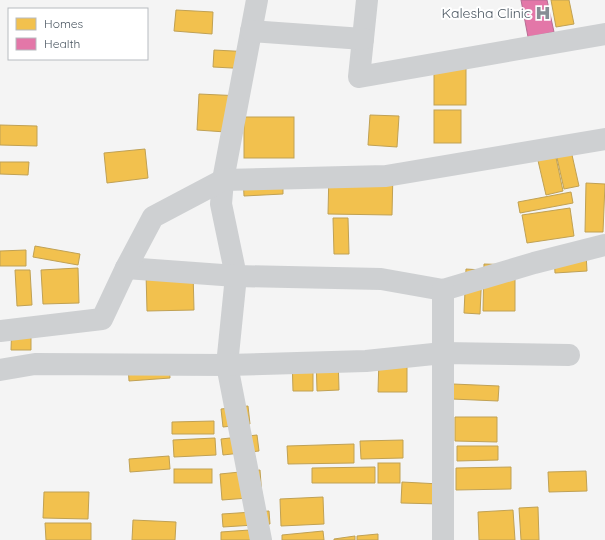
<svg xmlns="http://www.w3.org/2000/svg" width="605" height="540" viewBox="0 0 605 540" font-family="Quicksand,sans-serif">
  <rect width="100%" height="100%" fill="#f4f4f4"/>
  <!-- homes -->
  <g fill="#f2c14e" stroke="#c0a154">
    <path d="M551,0H569L574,24L556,27Z"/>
    <path d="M176,10L213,12L212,34L174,31Z"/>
    <path d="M214,50L252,52L251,69L213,67Z"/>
    <rect x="434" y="61" width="32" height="44"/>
    <path d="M199,94L242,96L240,133L197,130Z"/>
    <rect x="434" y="110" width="27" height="33"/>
    <path d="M370,115L399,116L397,147L368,145Z"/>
    <rect x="244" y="117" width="50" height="41"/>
    <path d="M0,125L37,126V146L0,145Z"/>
    <path d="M570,146L579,186L564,189L555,149Z"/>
    <path d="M554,148L563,191L546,195L536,152Z"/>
    <path d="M145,149L148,178L107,183L104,153Z"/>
    <path d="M0,162H29L28,175L0,174Z"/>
    <path d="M329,171H393L392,215L328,214Z"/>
    <path d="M283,172V194L244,196L243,174Z"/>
    <path d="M586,183L605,184L603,232H585Z"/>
    <path d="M571,192L573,203L520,213L518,202Z"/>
    <path d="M570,208L574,236L527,243L522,215Z"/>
    <path d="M333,218H348L349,254H334Z"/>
    <path d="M35,246L80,254L78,265L33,257Z"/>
    <path d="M26,250V266H0V251Z"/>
    <path d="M586,253L587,271L555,273L554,255Z"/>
    <path d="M484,264L515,265V311H483Z"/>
    <path d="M78,268L79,303L43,304L41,270Z"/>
    <path d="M466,269L482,270L480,314L464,313Z"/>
    <path d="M15,270H30L32,305L17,306Z"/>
    <path d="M193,271L194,310L147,311L146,273Z"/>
    <path d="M12,320H31V350H11Z"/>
    <path d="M338,355L339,390L317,391L316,356Z"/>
    <path d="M313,356V391H293L292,357Z"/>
    <path d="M379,358L407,359V392H378Z"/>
    <path d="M169,362L170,378L129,381L128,365Z"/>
    <path d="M453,384L499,386L498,401L452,399Z"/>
    <path d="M248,406L250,424L223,427L221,409Z"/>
    <path d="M455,417H497V442L455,441Z"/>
    <path d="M214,421V434H172V422Z"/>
    <path d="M257,435L259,451L223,455L221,439Z"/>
    <path d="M215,438L216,455L174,457L173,440Z"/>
    <path d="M403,440V458L361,459L360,441Z"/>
    <path d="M354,444V463L288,464L287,446Z"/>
    <path d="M457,446H498V460L457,461Z"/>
    <path d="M169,456L170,469L130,472L129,459Z"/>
    <rect x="378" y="463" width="22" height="20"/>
    <path d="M375,467V483H312V468Z"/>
    <path d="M511,467V489L456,490V468Z"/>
    <rect x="174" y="469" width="38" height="14"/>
    <path d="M260,470L262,497L222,500L220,474Z"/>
    <path d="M586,471L587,491L549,492L548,472Z"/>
    <path d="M402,482L440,484V504L401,503Z"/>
    <path d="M44,492H89L88,519L43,518Z"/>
    <path d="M323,497L324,524L281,526L280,499Z"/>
    <path d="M538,507L539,540H521L519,508Z"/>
    <path d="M513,510L515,540H479L478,512Z"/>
    <path d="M269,511L270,524L223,527L222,514Z"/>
    <path d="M133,520L176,522L175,540H132Z"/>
    <path d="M45,523H91V540H46Z"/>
    <path d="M264,529L265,540H221V532Z"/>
    <path d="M323,531L324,540H282V535Z"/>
    <path d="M378,534V540H357V536Z"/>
    <path d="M355,536V540H334V539Z"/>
  </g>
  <!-- health -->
  <path fill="#e377a8" stroke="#b56d93" d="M521,0H547L554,32L528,37Z"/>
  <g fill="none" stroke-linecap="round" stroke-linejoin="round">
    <!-- minor -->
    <g stroke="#ced0d2" stroke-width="22">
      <path d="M257,0L223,180L221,204L236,276L227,365L261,540"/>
      <path d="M367,0L359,77L605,34"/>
      <path d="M251,31L363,39"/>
      <path d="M126,268L236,276L381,279L443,290L534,263L605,245"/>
      <path d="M0,331L102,319L126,268L153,217L223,180L386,176L605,139"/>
      <path d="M0,370L35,364L227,365L366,361L443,353L569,355"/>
      <path d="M443,540V290"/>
    </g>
  </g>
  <!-- icons -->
  <defs>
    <symbol id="hospital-bare" viewBox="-9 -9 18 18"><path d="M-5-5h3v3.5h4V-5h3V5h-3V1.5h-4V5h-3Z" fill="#868d94" stroke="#fff" stroke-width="2.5" paint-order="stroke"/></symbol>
  </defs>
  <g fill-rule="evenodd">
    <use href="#hospital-bare" x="532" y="2" width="22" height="22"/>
  </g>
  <g text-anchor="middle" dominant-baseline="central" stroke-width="4" stroke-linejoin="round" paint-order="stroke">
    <!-- poi labels -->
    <g font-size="14" fill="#4a5661" stroke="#fff" text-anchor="end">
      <text x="531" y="13">Kalesha Clinic</text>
    </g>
  </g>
  <!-- legend -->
  <rect x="8" y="8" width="140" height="52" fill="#ffffff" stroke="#b7bbc0"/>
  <rect x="16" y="18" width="20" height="12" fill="#f2c14e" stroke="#b7bbc0"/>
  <text x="44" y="28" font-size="12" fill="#4a5661">Homes</text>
  <rect x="16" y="38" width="20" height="12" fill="#e377a8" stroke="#b7bbc0"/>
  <text x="44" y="48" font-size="12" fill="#4a5661">Health</text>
</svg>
